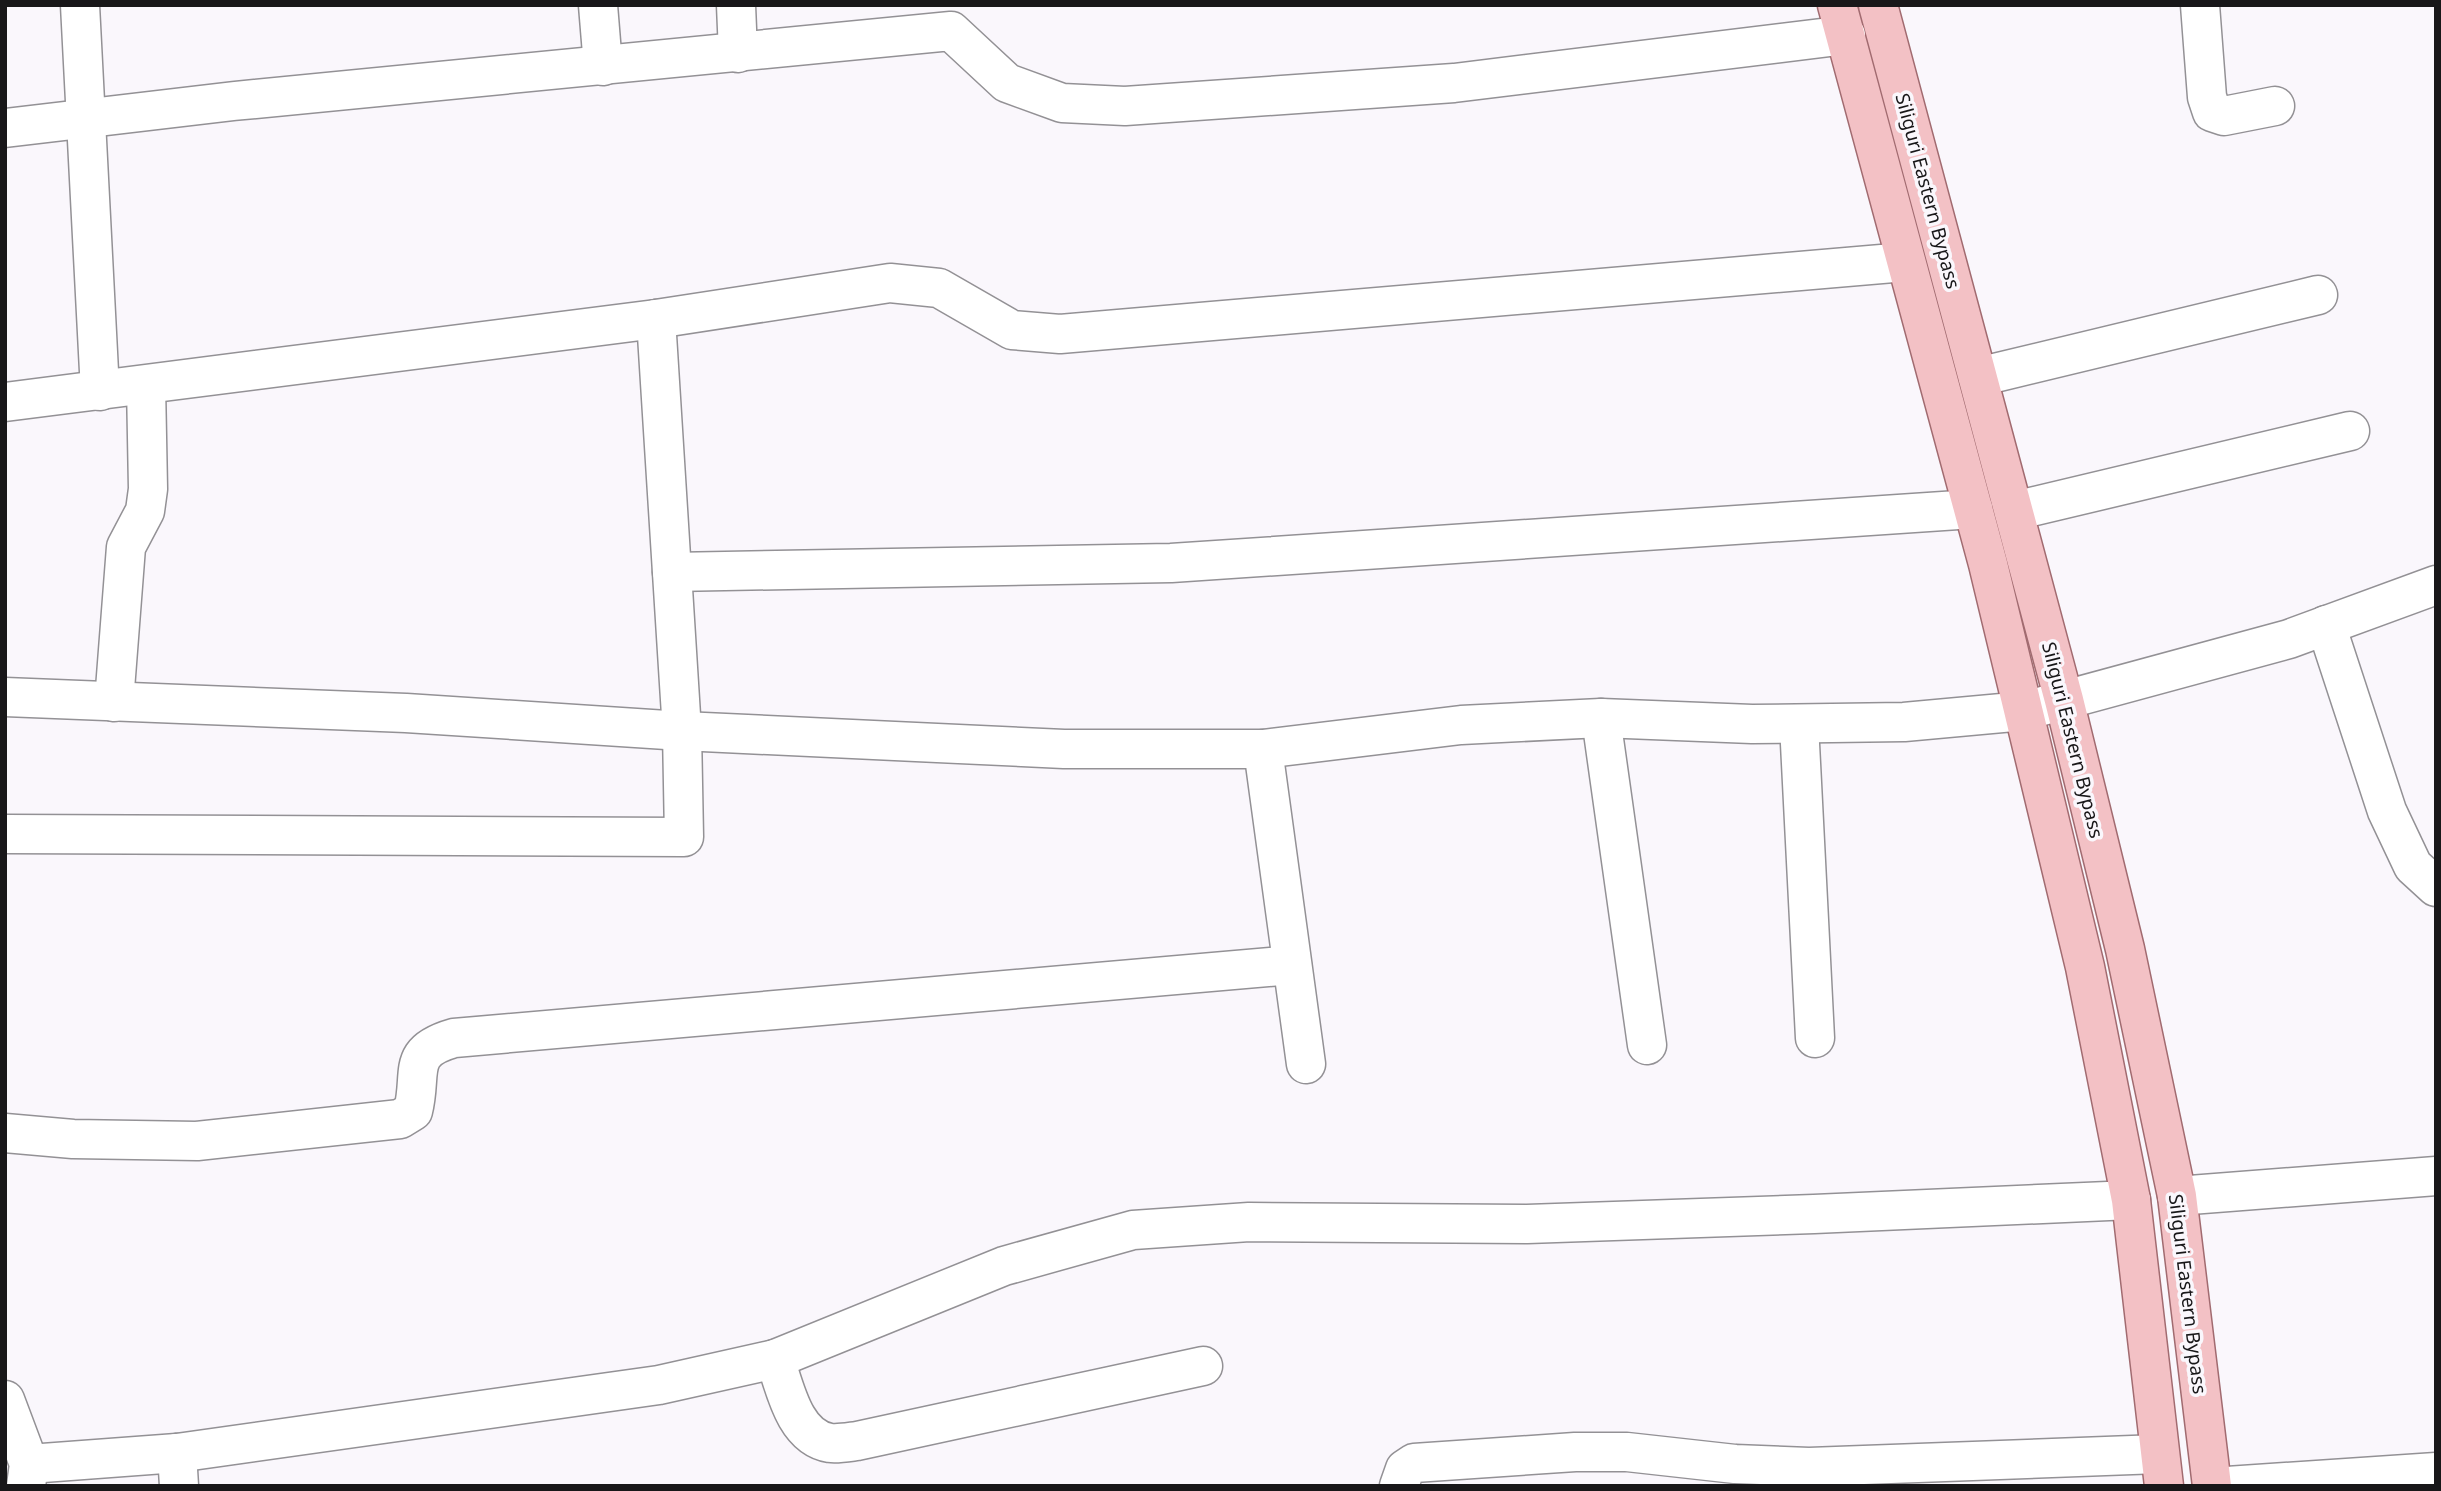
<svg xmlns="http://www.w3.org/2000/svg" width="2441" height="1491" viewBox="0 0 2441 1491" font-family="'Noto Sans',sans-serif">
  <rect width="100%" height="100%" fill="#faf7fc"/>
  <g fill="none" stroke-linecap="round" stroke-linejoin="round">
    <defs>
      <g id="minor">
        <path d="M80,5L100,391"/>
        <path d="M598,5L603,66"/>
        <path d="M736,5L738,53"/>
        <path d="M2200,5L2207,97L2212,112L2224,116L2275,106"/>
        <path d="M5,128L234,101L951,31L1007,83L1062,103L1125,106L1454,83L1846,35"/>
        <path d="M1978,377L2318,295"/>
        <path d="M5,402L656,319L890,283L939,288L1012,330L1060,334L1905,262"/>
        <path d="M2014,511L2350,431"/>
        <path d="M672,572L1171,563L1973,509"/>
        <path d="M2326,625L2387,811L2413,866L2436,887"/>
        <path d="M5,697L406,713L682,731L1064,749H1263L1461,725L1601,718L1752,724L1904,722L2024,711L2289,639L2436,585"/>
        <path d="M114,702L126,547L145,511L148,489L146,385"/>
        <path d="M1601,718L1647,1045"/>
        <path d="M1799,724L1815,1038"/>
        <path d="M1263,749L1306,1064"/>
        <path d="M5,834L684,837L682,731L656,319"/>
        <path d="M5,1133L73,1139L197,1141L400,1119L413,1111C423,1072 405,1052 454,1038L1292,965"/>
        <path d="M2177,1196L2436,1176"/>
        <path d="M775,1359C785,1388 794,1437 830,1443C838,1444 849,1442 857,1441L1203,1366"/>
        <path d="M5,1400L29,1464L26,1486"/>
        <path d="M177,1453L179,1486"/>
        <path d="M29,1464L177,1453L659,1385L775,1359L1004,1266L1133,1230L1249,1222L1527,1224L1814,1214L2131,1200"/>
        <path d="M1399,1486L1405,1469L1414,1463L1575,1452H1627L1735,1464L1809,1467L2159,1454"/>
        <path d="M2227,1486L2436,1472"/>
      </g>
      <g id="major">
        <path d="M1837,5L1988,564L2085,967L2131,1200L2164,1486"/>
        <path d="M1878,5L2064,700L2125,949L2177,1196L2212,1486"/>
      </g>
    </defs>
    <!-- minor casing -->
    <use href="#minor" stroke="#939195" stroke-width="41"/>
    <!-- major casing -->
    <use href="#major" stroke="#a16b70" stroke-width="41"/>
    <!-- minor -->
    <use href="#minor" stroke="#fff" stroke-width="38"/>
    <!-- major -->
    <use href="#major" stroke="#f3c1c5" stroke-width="38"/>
  </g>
  <g text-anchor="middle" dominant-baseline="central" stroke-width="7" stroke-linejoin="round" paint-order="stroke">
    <!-- street labels -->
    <g font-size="19" fill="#181719" stroke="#faf7fc">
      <text transform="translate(1928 191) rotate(75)">Siliguri Eastern Bypass</text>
      <text transform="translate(2073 740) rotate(76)">Siliguri Eastern Bypass</text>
      <text transform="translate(2188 1294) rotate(83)">Siliguri Eastern Bypass</text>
    </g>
  </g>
  <!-- border -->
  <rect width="2441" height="1491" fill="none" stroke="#181719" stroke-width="14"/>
</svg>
